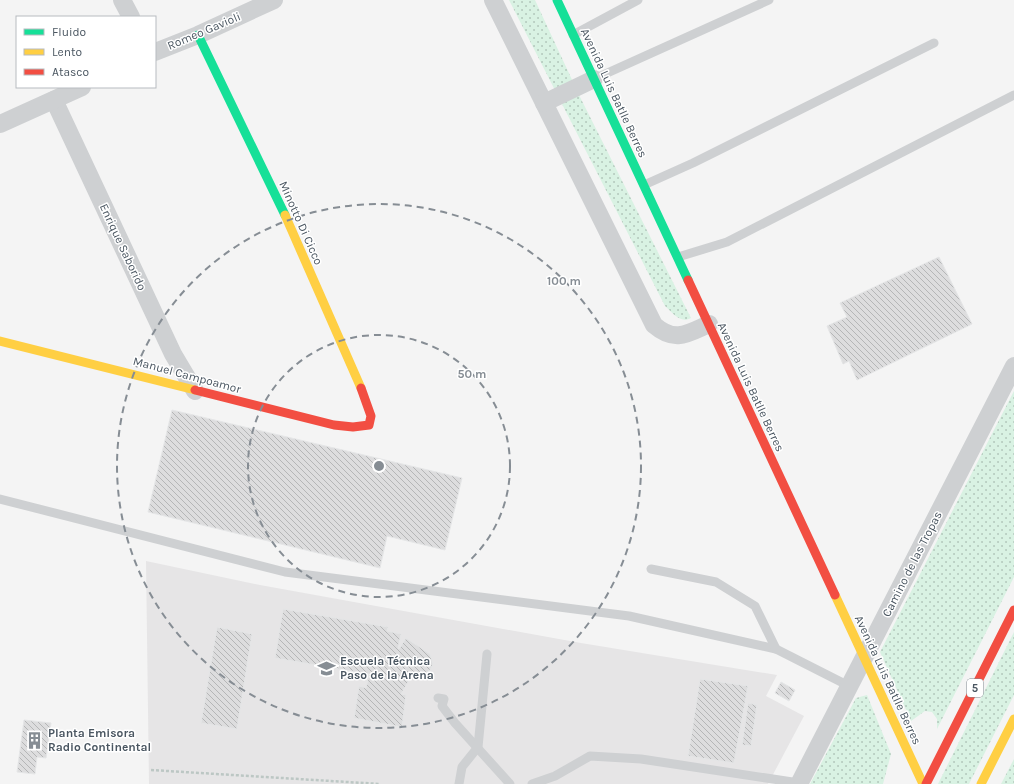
<svg xmlns="http://www.w3.org/2000/svg" width="1014" height="784" viewBox="0 0 1014 784" font-family="Karla,sans-serif">
  <defs>
    <pattern id="grass-dots" width="8" height="8" patternUnits="userSpaceOnUse"><rect width="8" height="8" fill="#d9f2e3"/><path d="M2 2h.1M6 6h.1" fill="none" stroke="#b2c7bb" stroke-width="1.8" stroke-linecap="round"/></pattern>
    <pattern id="building-back-hatch" width="6" height="6" patternUnits="userSpaceOnUse"><rect width="6" height="6" fill="#ddddde"/><path d="M-1 5l2 2M0 0l6 6M5-1l2 2" fill="none" stroke="#b5b6b7"/></pattern>
  </defs>
  <rect width="100%" height="100%" fill="#f4f4f4"/>
  <!-- education -->
  <path fill="#e6e5e6" d="M146,561L260,585L581,643L777,675L766,696L804,716L768,784H149Z"/>
  <!-- grass -->
  <g fill="url(#grass-dots)">
    <path d="M509,0H535L580,97L691,318C680,324 673,313 665,306Z"/>
    <path d="M1014,391V577L937,729V719L932,712L925,711L911,721L880,652Z"/>
    <path d="M1014,632V695L969,784H938Z"/>
    <path d="M867,695L891,754L883,784H810L856,698Z"/>
    <path d="M1014,759V784H1001Z"/>
  </g>
  <!-- building -->
  <g fill="url(#building-back-hatch)" stroke="#e5e6e7">
    <path d="M939,257L972,324L857,380L849,361L843,364L827,326L847,317L840,303Z"/>
    <path d="M172,410L462,478L445,550L387,536L380,568L148,512Z"/>
    <path d="M283,609L388,627L387,631L401,634L398,648L399,649L406,638L430,654L433,664L430,670L422,675L414,672L401,694L406,695L402,727L354,718L359,686L366,688L369,674L275,658Z"/>
    <path d="M217,627L252,634L237,729L201,723Z"/>
    <path d="M700,679L748,686L734,763L688,756Z"/>
    <path d="M781,682L795,690L789,701L775,693Z"/>
    <path d="M748,703L757,705L751,746L742,745Z"/>
    <path d="M24,720L51,723L46,758L37,757L35,774L17,772Z"/>
  </g>
  <g fill="none" stroke-linecap="round" stroke-linejoin="round">
    <!-- path -->
    <path stroke="#bcc7c4" stroke-width="2.5" stroke-dasharray="3 2" stroke-linecap="butt" d="M151,770L380,784"/>
    <!-- lane -->
    <g stroke="#ced0d2" stroke-width="9">
      <path d="M573,35L638,0"/>
      <path d="M594,79L769,0"/>
      <path d="M644,185L693,163L934,43"/>
      <path d="M678,257L727,242L1014,95"/>
      <path d="M0,499L285,572L629,616L776,649L849,686"/>
      <path d="M651,569L716,582L755,606L776,649"/>
      <path d="M438,698L444,699L442,706L455,723L510,784"/>
      <path d="M459,784L462,767L478,747L487,654"/>
      <path d="M532,784L555,776L590,756L641,759L799,783"/>
    </g>
    <!-- street -->
    <g stroke="#ced0d2" stroke-width="18">
      <path d="M122,0L131,17"/>
      <path d="M493,0L654,325C675,343 687,334 709,324"/>
      <path d="M155,52L198,35L274,0"/>
      <path d="M54,100L173,354L195,391"/>
      <path d="M544,103L594,79"/>
      <path d="M0,124L82,87"/>
      <path d="M799,784L1014,366"/>
    </g>
    <!-- fast -->
    <g stroke="#16e098" stroke-width="9">
      <path d="M557,0L688,280"/>
      <path d="M198,35L285,215"/>
    </g>
    <!-- slow -->
    <g stroke="#ffcf43" stroke-width="9">
      <path d="M285,215L361,388"/>
      <path d="M0,341L195,390"/>
      <path d="M835,595L923,784"/>
      <path d="M981,784L1014,719"/>
    </g>
    <!-- jam -->
    <g stroke="#f24e42" stroke-width="9">
      <path d="M688,280L835,595"/>
      <path d="M195,390L334,425L353,427L369,425L371,416L361,388"/>
      <path d="M926,784L1014,610"/>
    </g>
  </g>
  <!-- distance rings -->
  <g fill="none" stroke="#868d94" stroke-width="2" stroke-dasharray="7 5">
    <circle cx="379" cy="466" r="131"/>
    <circle cx="379" cy="466" r="262"/>
  </g>
  <!-- icons -->
  <defs>
    <symbol id="school-bare" viewBox="-9 -9 18 18"><path d="M0-5L7-2L0 1L-7-2ZM-4 1L0 2.5L4 1V4Q0 6-4 4Z" fill="#868d94" stroke="#fff" stroke-width="2.5" paint-order="stroke"/></symbol>
    <symbol id="building-bare" viewBox="-9 -9 18 18"><path d="M-4-6H4V6H1V3H-1V6H-4ZM-2.5-4.3h1.7v1.8h-1.7ZM.8-4.3h1.7v1.8H.8ZM-2.5-1h1.7V.8h-1.7ZM.8-1h1.7V.8H.8Z" fill="#868d94" stroke="#fff" stroke-width="2.5" paint-order="stroke"/></symbol>
  </defs>
  <g fill-rule="evenodd">
    <use href="#school-bare" x="314" y="656" width="25" height="25"/>
    <use href="#building-bare" x="22" y="728" width="25" height="25"/>
  </g>
  <g text-anchor="middle" dominant-baseline="central" stroke-width="3" stroke-linejoin="round" paint-order="stroke">
    <!-- shield labels -->
    <rect fill="#fff" stroke="#808990" stroke-width="1" x="967" y="679" width="16" height="18" rx="3"/>
    <g font-size="11" font-weight="bold" fill="#4a5661">
      <text x="975" y="688">5</text>
    </g>
    <!-- street labels -->
    <g font-size="12" fill="#4a5661" stroke="#fff">
      <text transform="translate(204 31) rotate(-23)">Romeo Gavioli</text>
      <text transform="translate(614 93) rotate(65)">Avenida Luis Batlle Berres</text>
      <text transform="translate(301 223) rotate(66)">Minotto Di Cicco</text>
      <text transform="translate(123 247) rotate(65)">Enrique Saborido</text>
      <text transform="translate(187 375) rotate(15)">Manuel Campoamor</text>
      <text transform="translate(751 387) rotate(65)">Avenida Luis Batlle Berres</text>
      <text transform="translate(912 564) rotate(-63)">Camino de las Tropas</text>
      <text transform="translate(888 680) rotate(65)">Avenida Luis Batlle Berres</text>
    </g>
    <!-- poi labels -->
    <g font-size="12" font-weight="bold" fill="#4a5661" stroke="#fff" text-anchor="start">
      <text x="340" y="661">Escuela Técnica<tspan x="340" dy="14">Paso de la Arena</tspan></text>
      <text x="48" y="733">Planta Emisora<tspan x="48" dy="14">Radio Continental</tspan></text>
    </g>
  </g>
  <circle cx="379" cy="466" r="6" fill="#868d94" stroke="#fff" stroke-width="2"/>
  <g font-size="12" text-anchor="middle" font-weight="bold" fill="#868d94" stroke="#fff" stroke-width="3" stroke-linejoin="round" paint-order="stroke">
    <text x="564" y="285">100 m</text>
    <text x="472" y="378">50 m</text>
  </g>
  <!-- legend -->
  <rect x="16" y="16" width="140" height="72" fill="#ffffff" stroke="#b7bbc0"/>
  <rect x="24" y="29" width="20" height="6" fill="#16e098" stroke="#b7bbc0"/>
  <text x="52" y="36" font-size="12" fill="#4a5661">Fluido</text>
  <rect x="24" y="49" width="20" height="6" fill="#ffcf43" stroke="#b7bbc0"/>
  <text x="52" y="56" font-size="12" fill="#4a5661">Lento</text>
  <rect x="24" y="69" width="20" height="6" fill="#f24e42" stroke="#b7bbc0"/>
  <text x="52" y="76" font-size="12" fill="#4a5661">Atasco</text>
</svg>
